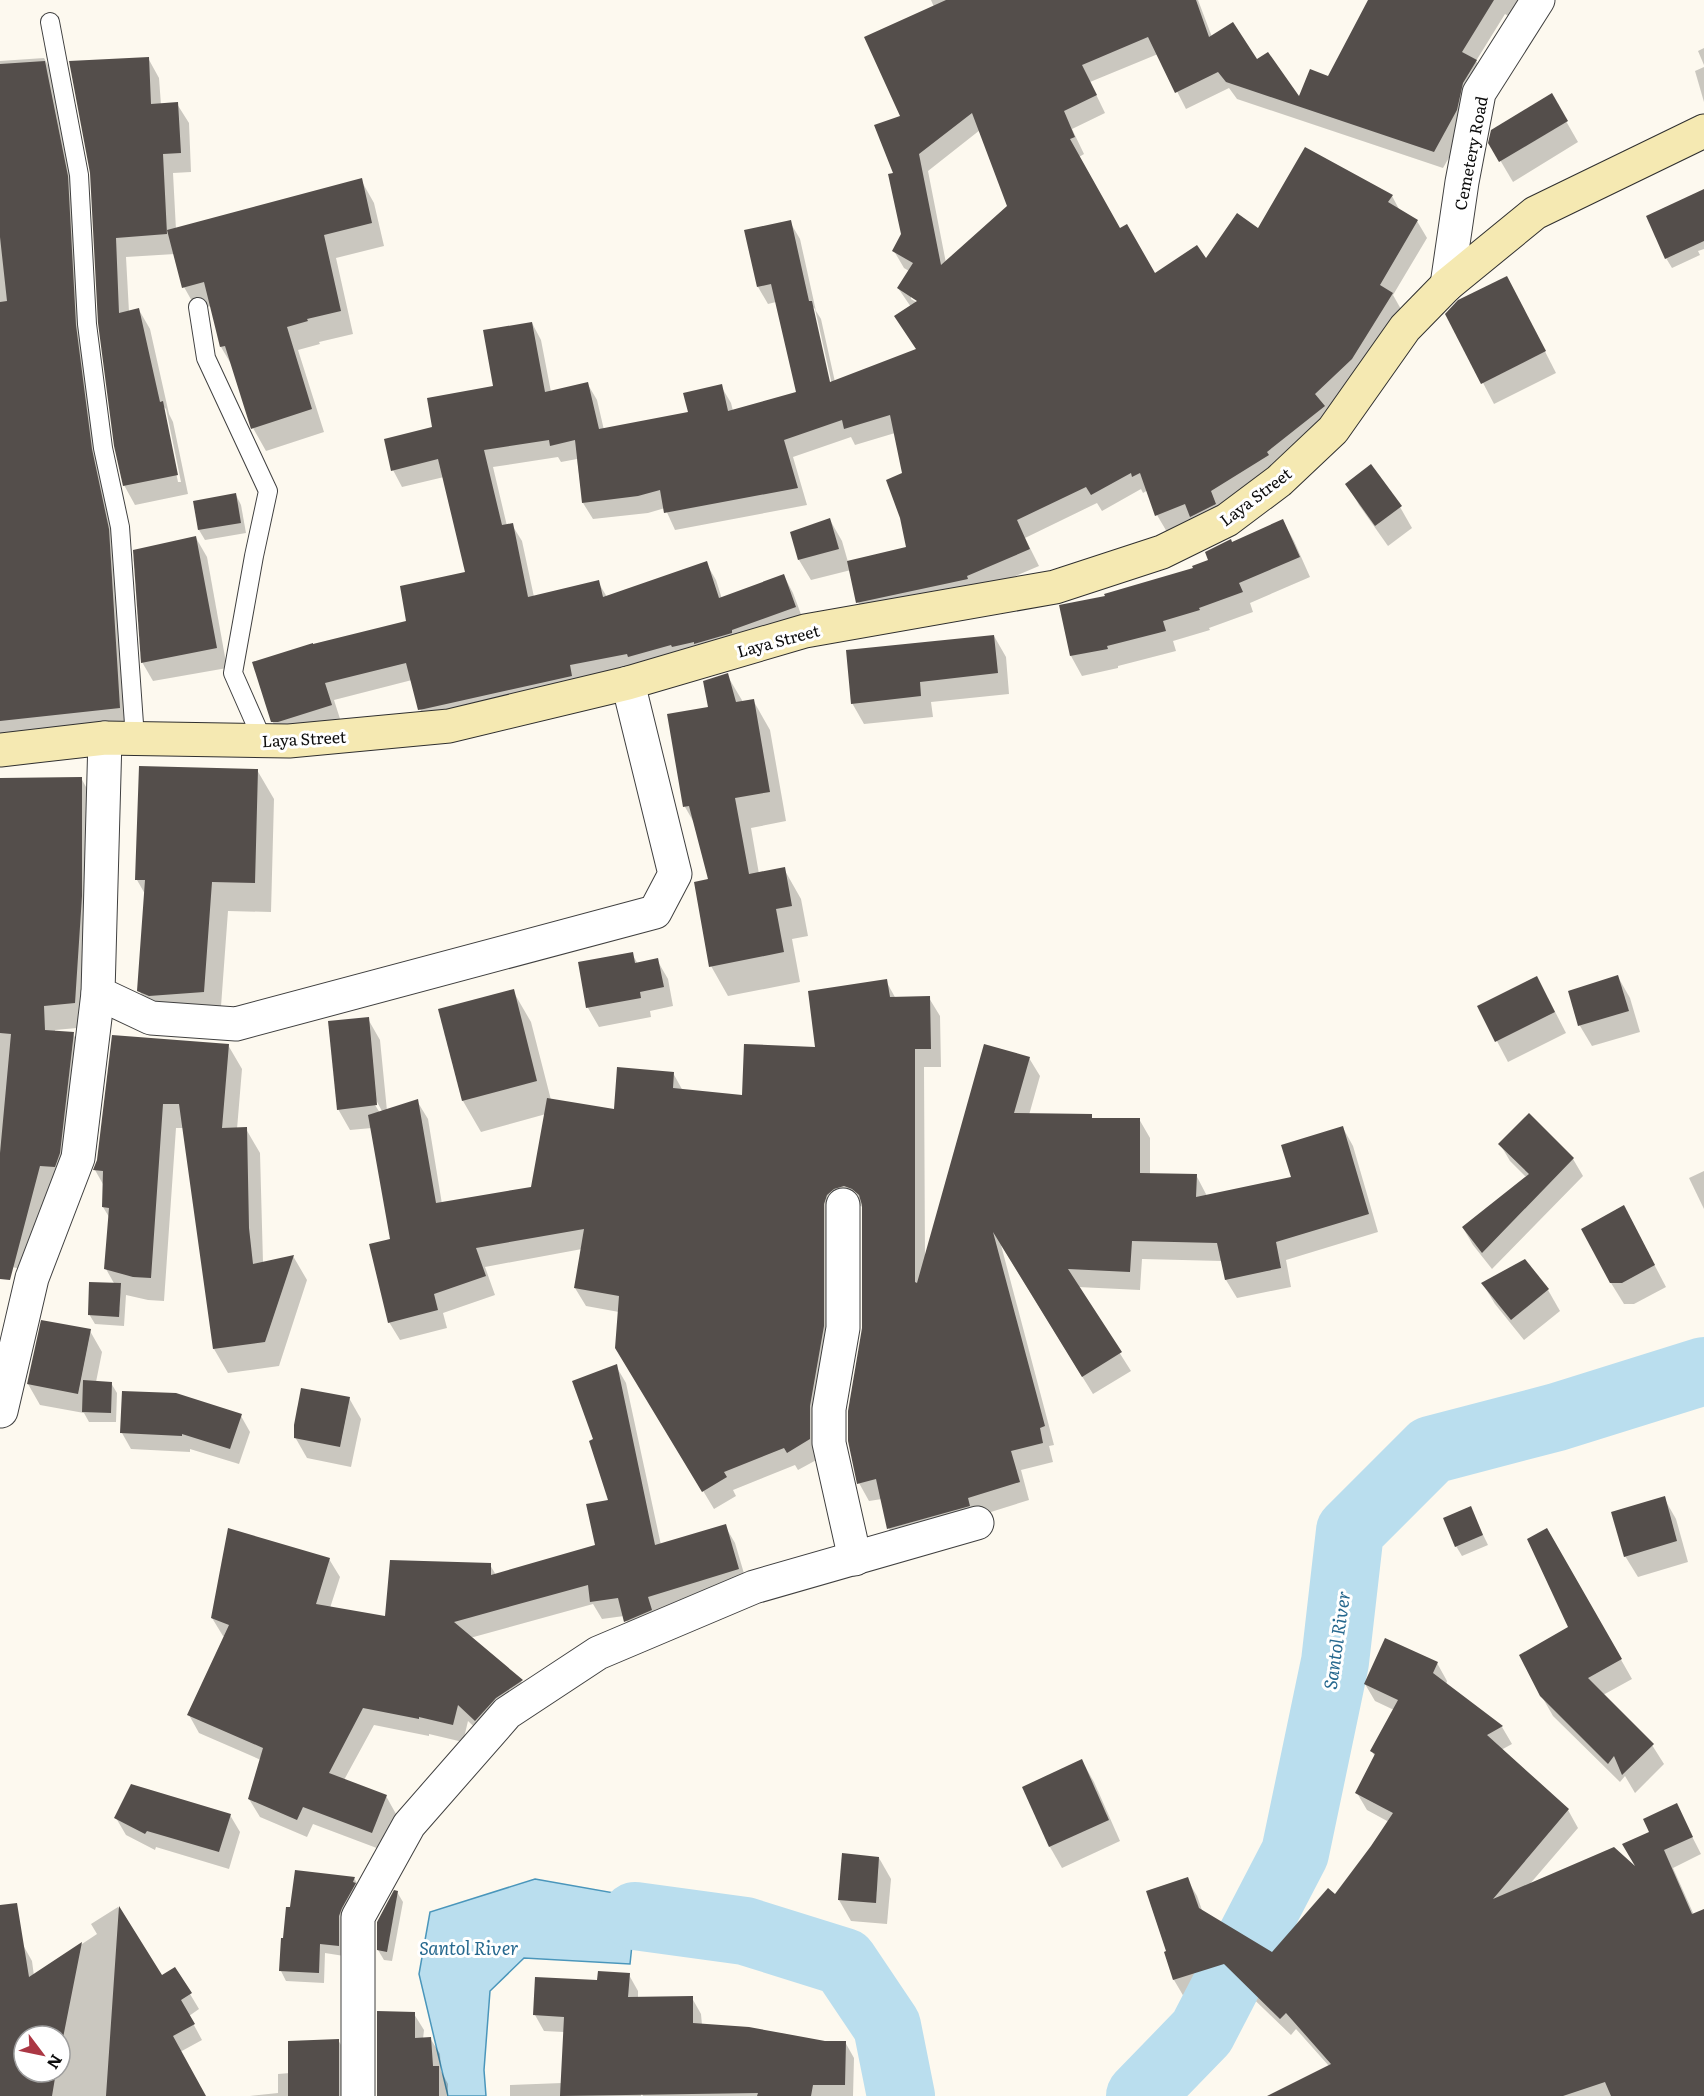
<svg xmlns="http://www.w3.org/2000/svg" width="1704" height="2096" viewBox="0 0 1704 2096" font-family="Literata,serif">
  <rect width="100%" height="100%" fill="#fdf9ef"/>
  <!-- water -->
  <path fill="#badeee" stroke="#4a96bb" stroke-width="1.5" d="M535,1879L637,1897L630,1964L524,1958L490,1991L484,2070L486,2096H448L419,1974L430,1912Z"/>
  <!-- shadow -->
  <g fill="#0003" fill-rule="evenodd">
    <path d="M931,0H1198L1212,37L1257,62L1300,100L1328,77L1391,0H1528L1515,20L1505,14L1476,61L1486,78L1466,128L1443,168L1237,99L1229,88L1186,109L1158,54L1090,82L1105,113L1072,129L1084,154L1079,157L1120,230L1154,275L1206,261L1258,230L1392,196L1400,211L1417,221L1427,238L1393,295L1402,311L1361,376L1326,410L1333,423L1219,508L1167,532L1157,515L1148,490L1143,493L1141,489L1102,511L1097,503L1025,538L1039,566L976,593L868,619L858,602L851,570L811,580L799,560L830,520L842,541L848,562L908,548L903,474L895,433L855,445L851,437L793,457L807,505L675,530L665,508L648,513L593,519L583,503L577,459L561,462L558,457L493,467L507,526L512,525L522,541L534,597L598,582L607,597L706,563L716,580L722,599L784,576L793,593L805,625L429,726L420,709L412,680L334,700L341,722L282,738L272,721L408,622L467,574L444,477L402,487L393,470L434,429L495,387L532,323L541,340L551,392L587,383L597,400L604,430L689,413L721,386L731,403L733,411L798,393L776,302L768,304L758,287L790,222L800,239L816,311L821,319L835,382L917,350L911,307L898,288L909,271L904,268L894,251L903,234L895,174L902,117L934,7ZM980,130L1008,206L946,263L928,171ZM911,295L923,306L911,299ZM811,305L815,309L833,389H830Z"/>
    <path d="M1704,48V65L1698,51Z"/>
    <path d="M44,58L58,83L81,202L105,476L134,733L0,746V61Z"/>
    <path d="M148,58L159,78L161,105L177,104L189,123L191,172L173,173L176,230L361,180L374,203L384,246L336,258L353,334L319,342L320,344L298,350L324,432L266,451L253,428L234,369L221,347L211,306L197,310L184,287L175,254L126,257L129,312L139,310L150,329L169,414L173,422L188,494L135,505L124,485L100,323ZM162,405L166,409L181,482H178Z"/>
    <path d="M1704,67V102L1695,71Z"/>
    <path d="M1551,95L1578,142L1513,182L1490,143Z"/>
    <path d="M1704,215V249L1698,251L1700,255L1672,268L1666,258Z"/>
    <path d="M1507,277L1556,373L1494,404L1447,314Z"/>
    <path d="M1347,484L1400,507L1412,528L1388,546L1359,505Z"/>
    <path d="M236,495L241,505L246,533L205,540L199,530L195,502Z"/>
    <path d="M1283,521L1294,541L1310,577L1250,603L1253,612L1209,628L1210,630L1173,641L1176,651L1118,666V668L1082,676L1071,656L1061,606L1107,597L1195,569L1210,561L1231,544Z"/>
    <path d="M196,538L207,557L227,668L153,681L142,662Z"/>
    <path d="M994,636L1006,657L1009,694L931,702L933,717L864,724L852,703Z"/>
    <path d="M727,675L743,702L753,700L770,730L786,821L751,828L759,874L784,869L801,899L808,936L792,939L800,982L728,996L711,966L710,880L696,826L685,807L710,708Z"/>
    <path d="M257,770L274,799L271,912L228,911L220,1020H156L139,990L145,894L137,880Z"/>
    <path d="M81,778L95,803L88,1027L55,1030V1032L73,1034L88,1058L33,1272L0,1264V779Z"/>
    <path d="M632,954L638,964L657,960L668,979L673,1006L650,1011L651,1017L599,1027L588,1008L580,963Z"/>
    <path d="M1618,977L1630,998L1640,1032L1592,1046L1580,1026L1570,992Z"/>
    <path d="M886,981L896,999L929,998L940,1016L941,1067H924L925,1258L1029,1058L1040,1076L1029,1115L1091,1116L1093,1120L1139,1119L1150,1138V1174L1196,1175L1207,1196L1293,1178L1343,1128L1353,1146L1378,1232L1286,1260L1291,1287L1237,1298L1226,1280L1222,1261L1142,1259L1140,1290L1078,1287L1131,1371L1093,1394L1001,1245L1054,1445L1049,1446L1053,1462L1021,1470L1029,1500L978,1516L899,1547L889,1529L882,1499L869,1501L859,1483L863,1328V1207L855,1204L820,1458L798,1470L795,1465L733,1490L736,1496L714,1509L628,1366L619,1312L586,1306L575,1288L582,1249L485,1267L495,1295L443,1313L447,1328L400,1340L389,1322L391,1240L372,1128L350,1130L338,1109L368,1019L380,1040L387,1111L417,1101L428,1119L442,1204L532,1188L546,1114L481,1132L463,1101L440,1010L513,991L531,1022L551,1100L616,1110L673,1073L683,1091L743,1096L817,1049ZM375,1098L383,1113H380L372,1100Z"/>
    <path d="M1548,998L1566,1033L1508,1062L1479,1007Z"/>
    <path d="M228,1045L242,1069L237,1129H246L260,1153L263,1263L293,1256L307,1280L279,1366L228,1373L214,1349L184,1128H176L164,1301L148,1300L126,1295L124,1326L95,1324L89,1314L115,1285L106,1269L109,1217L103,1207L104,1186L95,1170L98,1161Z"/>
    <path d="M1529,1115L1573,1159L1583,1176L1492,1269L1473,1245L1463,1228L1527,1178L1510,1161L1500,1144Z"/>
    <path d="M1704,1171V1209L1689,1178Z"/>
    <path d="M1635,1228L1666,1287L1634,1304H1624L1611,1283Z"/>
    <path d="M1525,1261L1548,1290L1560,1311L1524,1340L1495,1304L1483,1284Z"/>
    <path d="M90,1331L102,1352L96,1382L111,1383L117,1393L116,1422H89L84,1413L40,1405L28,1384Z"/>
    <path d="M616,1366L626,1383L661,1545L725,1526L735,1543L748,1587L635,1639L624,1616L602,1619L593,1604L470,1638L521,1681L532,1699L486,1738L468,1721L463,1742L429,1734V1736L374,1725L344,1780L386,1796L396,1814L382,1850L313,1824L307,1837L260,1817L249,1799L261,1760L199,1733L189,1715L226,1637L223,1636L212,1618L329,1559L340,1577L330,1608L386,1618L490,1565L496,1575L596,1546L610,1501L595,1440Z"/>
    <path d="M349,1398L361,1419L351,1467L307,1458L295,1437Z"/>
    <path d="M241,1416L250,1432L239,1464L190,1449V1452L131,1449L122,1433Z"/>
    <path d="M1664,1498L1676,1519L1688,1562L1638,1577L1625,1556Z"/>
    <path d="M1470,1508L1488,1545L1462,1556L1456,1546Z"/>
    <path d="M1547,1530L1632,1679L1603,1695L1652,1745L1664,1764L1635,1793L1625,1776L1620,1782L1553,1716L1541,1695L1570,1628Z"/>
    <path d="M1437,1663L1447,1681L1446,1685L1502,1727L1512,1744L1501,1750L1568,1810L1578,1828L1529,1885L1639,1872L1651,1833L1676,1805L1701,1854L1673,1868L1694,1915L1704,1911V2096H1303L1329,2066L1296,2029L1291,2035L1235,1981L1184,1997L1174,1980L1166,1953L1187,1879L1197,1896L1203,1913L1272,1954L1335,1896L1389,1822L1367,1810L1357,1793L1375,1757L1372,1751L1394,1710L1375,1701L1365,1684Z"/>
    <path d="M1082,1761L1094,1782L1120,1841L1062,1868L1050,1847L1024,1788Z"/>
    <path d="M230,1815L240,1832L229,1869L156,1847L155,1850L126,1835L116,1818Z"/>
    <path d="M879,1858L891,1879L887,1924L851,1921L839,1900Z"/>
    <path d="M354,1878L360,1888L344,1956L325,1953L324,1983L286,1981L281,1971Z"/>
    <path d="M397,1892L403,1902L392,1961L384,1960L378,1950Z"/>
    <path d="M118,1907L161,1977L190,1994L199,2009L189,2016L202,2040L180,2052L205,2096H0V1949L23,1945L32,1961L34,1976L97,1934L91,1924ZM24,2036H60V2072H24Z"/>
    <path d="M629,1975L638,1991V1998H692L701,2014L702,2025L825,2042H845L854,2058L853,2096H643L641,2091V2096H510V2085L562,2083L564,2032L544,2031L535,2015L599,1982Z"/>
    <path d="M414,2014L424,2030L423,2039L430,2038L440,2054L441,2071L448,2084V2096H378Z"/>
    <path d="M338,2040L348,2056V2096H250L278,2093V2074L290,2073Z"/>
  </g>
  <g fill="none" stroke-linecap="round" stroke-linejoin="round">
    <!-- river -->
    <g stroke="#badeee" stroke-width="68">
      <path d="M635,1916L745,1931L844,1962L887,2026L901,2096"/>
      <path d="M1140,2096L1202,2032L1295,1853L1335,1662L1350,1531L1431,1450L1557,1417L1704,1371"/>
    </g>
  </g>
  <!-- building -->
  <g fill="#544e4b" fill-rule="evenodd">
    <path d="M946,0H1196L1209,37L1233,22L1257,59L1268,52L1299,96L1310,69L1328,76L1368,0H1494L1462,52L1477,60L1463,83L1457,110L1434,152L1226,82L1218,72L1175,93L1148,37L1082,65L1097,95L1064,111L1075,137L1070,139L1120,228L1127,224L1155,273L1197,245L1206,258L1237,213L1258,228L1305,147L1393,195L1388,202L1418,220L1380,285L1393,293L1352,359L1315,394L1325,406L1267,452L1269,455L1211,491L1216,504L1190,517L1185,504L1155,516L1140,473L1132,477L1131,473L1091,495L1086,487L1017,520L1030,549L967,576L968,579L856,603L847,561L906,547L900,518L886,480L902,473L890,415L844,429L842,420L784,440L798,488L664,513L660,490L638,496L582,503L575,440L550,446L549,440L484,450L502,525L513,523L528,597L599,580L603,597L707,561L719,598L784,574L796,607L732,630V633L694,644V642L672,647L671,645L628,657L627,654L570,665L572,676L424,709L418,710L406,663L325,683L332,705L278,722H271L252,662L313,643V644L406,621L400,586L465,572L438,459L391,471L384,439L432,427L427,398L493,386L483,330L532,322L545,392L588,382L599,429L688,412L683,393L722,384L728,411L796,392L771,284L757,287L744,230L791,220L809,301H812L830,382L916,349L894,316L917,301L897,288L913,263L892,251L901,234L888,174L893,173L874,125L900,116L864,37ZM972,113L1007,206L941,265L919,154Z"/>
    <path d="M149,57L151,104L178,102L181,153L163,154L167,234L116,238L119,313L139,308L160,402L163,401L178,475L123,486L114,446L98,323L90,173L69,61Z"/>
    <path d="M45,61L68,176L76,325L92,449L109,529L120,708L0,721V302L7,301L0,237V64Z"/>
    <path d="M1552,93L1568,121L1499,162L1488,143L1491,130Z"/>
    <path d="M362,178L372,223L324,235L341,311L307,319L308,321L287,327L312,409L251,429L225,346L220,347L204,282L182,288L167,230Z"/>
    <path d="M1704,189V241L1665,259L1646,216Z"/>
    <path d="M1507,276L1546,351L1481,384L1445,314L1458,300Z"/>
    <path d="M1371,464L1402,506L1375,526L1345,484Z"/>
    <path d="M236,493L241,523L198,530L193,501Z"/>
    <path d="M830,518L839,549L798,560L790,532Z"/>
    <path d="M1283,519L1300,557L1239,583L1243,592L1199,608L1200,610L1163,621L1166,631L1107,646L1108,649L1070,656L1059,605L1105,596L1104,594L1193,568L1192,566L1208,560L1205,552L1231,539L1232,542Z"/>
    <path d="M196,536L217,648L141,663L133,550Z"/>
    <path d="M994,635L998,673L920,682L921,696L851,704L846,650Z"/>
    <path d="M728,673L736,702L754,699L770,792L735,798L749,874L785,867L792,906L776,909L784,952L709,967L694,882L708,879L689,806L683,807L667,714L708,707L703,681Z"/>
    <path d="M139,766L258,769L255,883L212,882L204,992L149,996L137,991L145,880H135Z"/>
    <path d="M82,777V896L75,1003L44,1006L45,1030L74,1032L60,1153L55,1167L40,1166L10,1280L0,1279V1153L11,1034L0,1033V778Z"/>
    <path d="M633,952L635,963L658,958L664,987L640,992L641,998L586,1008L578,962Z"/>
    <path d="M1618,975L1629,1011L1578,1026L1568,991Z"/>
    <path d="M1537,976L1555,1012L1495,1042L1477,1006Z"/>
    <path d="M887,979L890,997L930,996L931,1049H915V1282L917,1283L984,1044L1030,1057L1014,1113L1092,1114V1118H1140V1173L1197,1174L1196,1197L1291,1177L1281,1145L1343,1126L1369,1214L1276,1242L1281,1268L1225,1280L1217,1243L1132,1241L1130,1272L1068,1269L1122,1352L1082,1377L993,1232L1045,1426L1040,1428L1043,1443L1011,1451L1020,1482L968,1498L970,1506L887,1529L876,1479L857,1484L848,1441V1411L862,1328V1205L859,1195L852,1189L844,1186L834,1189L827,1195L824,1204V1326L810,1406V1439L787,1453L784,1448L724,1472L727,1477L702,1492L615,1348L619,1296L574,1288L584,1229L476,1248L486,1276L434,1294L438,1310L388,1323L369,1244L390,1239L368,1115L418,1099L436,1203L531,1187L547,1098L614,1109L617,1067L674,1072L673,1088L742,1095L744,1044L815,1047L808,991Z"/>
    <path d="M514,989L537,1081L462,1101L438,1009Z"/>
    <path d="M369,1017L377,1105L337,1110L328,1021Z"/>
    <path d="M112,1035L229,1044L222,1128L247,1127L249,1228L253,1264L294,1255L265,1342L213,1349L179,1104H163L151,1278L133,1277L104,1269L109,1208L102,1207L103,1171L93,1170L97,1160Z"/>
    <path d="M1529,1113L1574,1158L1482,1253L1462,1227L1529,1174L1498,1144Z"/>
    <path d="M1624,1205L1655,1265L1622,1283H1610L1581,1229Z"/>
    <path d="M1525,1259L1549,1289L1511,1320L1481,1283Z"/>
    <path d="M89,1282L121,1283L119,1317L88,1315Z"/>
    <path d="M41,1320L91,1329L78,1394L27,1384Z"/>
    <path d="M617,1364L655,1545L726,1524L739,1569L648,1597L652,1610L624,1622L618,1598L590,1602L588,1585L454,1622L523,1680L496,1698L475,1721L458,1705L453,1725L419,1717V1719L363,1708L329,1773L387,1795L372,1833L303,1807L297,1820L248,1799L263,1748L187,1715L229,1625L211,1618L228,1528L330,1558L316,1604L385,1616L390,1560L491,1563V1575L595,1545L586,1504L608,1500L589,1441L593,1439L572,1381Z"/>
    <path d="M83,1380L112,1382L111,1413L82,1412Z"/>
    <path d="M301,1388L350,1397L340,1447L294,1438V1425Z"/>
    <path d="M122,1391L176,1393L242,1414L230,1449L182,1434V1436L120,1433Z"/>
    <path d="M1665,1496L1677,1541L1624,1557L1611,1512Z"/>
    <path d="M1471,1506L1483,1535L1455,1547L1443,1518Z"/>
    <path d="M1547,1528L1622,1659L1588,1678L1654,1744L1622,1775L1614,1756L1608,1764L1540,1696L1519,1655L1568,1627L1527,1539Z"/>
    <path d="M1385,1638L1438,1662L1433,1673L1503,1726L1487,1735L1569,1809L1493,1899L1614,1847L1635,1866L1622,1844L1649,1832L1643,1819L1677,1803L1693,1837L1664,1850L1692,1914L1704,1909V2096H1611L1605,2082L1563,2096H1267L1331,2064L1286,2013L1280,2019L1224,1964L1173,1980L1164,1952L1166,1951L1146,1891L1188,1877L1199,1908L1272,1952L1328,1888L1335,1894L1371,1846L1393,1813L1355,1793L1375,1754L1370,1751L1398,1700L1364,1684Z"/>
    <path d="M1082,1759L1109,1820L1049,1847L1022,1787Z"/>
    <path d="M131,1784L231,1814L219,1852L147,1831L145,1834L114,1818Z"/>
    <path d="M842,1853L879,1857L876,1903L838,1900Z"/>
    <path d="M295,1870L355,1877L353,1882L356,1883L342,1908L339,1916V1946L320,1944L319,1973L279,1971L281,1938H283L286,1907H290Z"/>
    <path d="M394,1890L398,1891L387,1952L377,1950V1922Z"/>
    <path d="M17,1903L29,1977L82,1942L60,2053V2036H24V2072H56L52,2096H0V1905Z"/>
    <path d="M119,1906L162,1975L175,1967L192,1993L181,2000L195,2024L173,2036L206,2096H106Z"/>
    <path d="M598,1971L630,1973L628,1997L693,1996V2023L749,2027L825,2041H846L845,2085H813L811,2096H757L758,2093L560,2096L564,2017L533,2015L535,1977L597,1980Z"/>
    <path d="M377,2011L415,2012V2038L431,2037L433,2066H439V2096H377Z"/>
    <path d="M339,2039V2096H288V2041Z"/>
  </g>
  <g fill="none" stroke-linecap="round" stroke-linejoin="round">
    <defs>
      <g id="lane">
        <path d="M50,22L79,175L87,324L103,448L120,527L135,738"/>
        <path d="M198,307L206,358L268,491L254,556L233,673L263,741"/>
      </g>
      <g id="street">
        <path d="M1447,285L1462,182L1479,93L1538,0"/>
        <path d="M105,738L98,993L151,1018L236,1024L655,912L675,874L628,683"/>
        <path d="M843,1205V1328L829,1409V1443L855,1559"/>
        <path d="M1,1411L32,1278L78,1158L98,993"/>
        <path d="M358,2096V1917L409,1825L507,1713L598,1653L754,1587L977,1523"/>
      </g>
      <path id="secondary" d="M0,750L105,738L289,741L449,726L628,683L805,631L1055,587L1162,552L1227,520L1279,481L1333,430L1405,328L1447,285L1535,213L1704,131"/>
    </defs>
    <!-- lane casing -->
    <use href="#lane" stroke="#404040" stroke-width="20"/>
    <!-- street casing -->
    <use href="#street" stroke="#404040" stroke-width="35"/>
    <!-- secondary casing -->
    <use href="#secondary" stroke="#2f2f2f" stroke-width="35"/>
    <!-- lane -->
    <use href="#lane" stroke="#fff" stroke-width="18"/>
    <!-- street -->
    <use href="#street" stroke="#fff" stroke-width="33"/>
    <!-- secondary -->
    <use href="#secondary" stroke="#f5e9b2" stroke-width="33"/>
  </g>
  <g text-anchor="middle" dominant-baseline="central" stroke-width="6" stroke-linejoin="round" paint-order="stroke">
    <!-- street labels -->
    <g font-size="16" fill="#0d0d0d" stroke="#fff">
      <text transform="translate(1470 153) rotate(-79)">Cemetery Road</text>
      <text transform="translate(1255 496) rotate(-37)">Laya Street</text>
      <text transform="translate(778 640) rotate(-15)">Laya Street</text>
      <text transform="translate(304 738) rotate(-3)">Laya Street</text>
    </g>
    <!-- water labels -->
    <g font-size="18" font-style="italic" fill="#26688e" stroke="#fff">
      <text transform="translate(1336 1640) rotate(-82)">Santol River</text>
      <text x="469" y="1947">Santol River</text>
    </g>
  </g>
  <!-- north arrow -->
  <g transform="translate(42 2054) rotate(122)"><circle r="28" fill="#ffffff" stroke="#9e9e9e" stroke-width="1.5"/>
  <path d="M0-4.5L10 22L0 15L-10 22Z" fill="#ab3744"/>
  <text y="-9" font-size="16" font-weight="bold" text-anchor="middle" fill="#0d0d0d">N</text>
  </g>
</svg>
